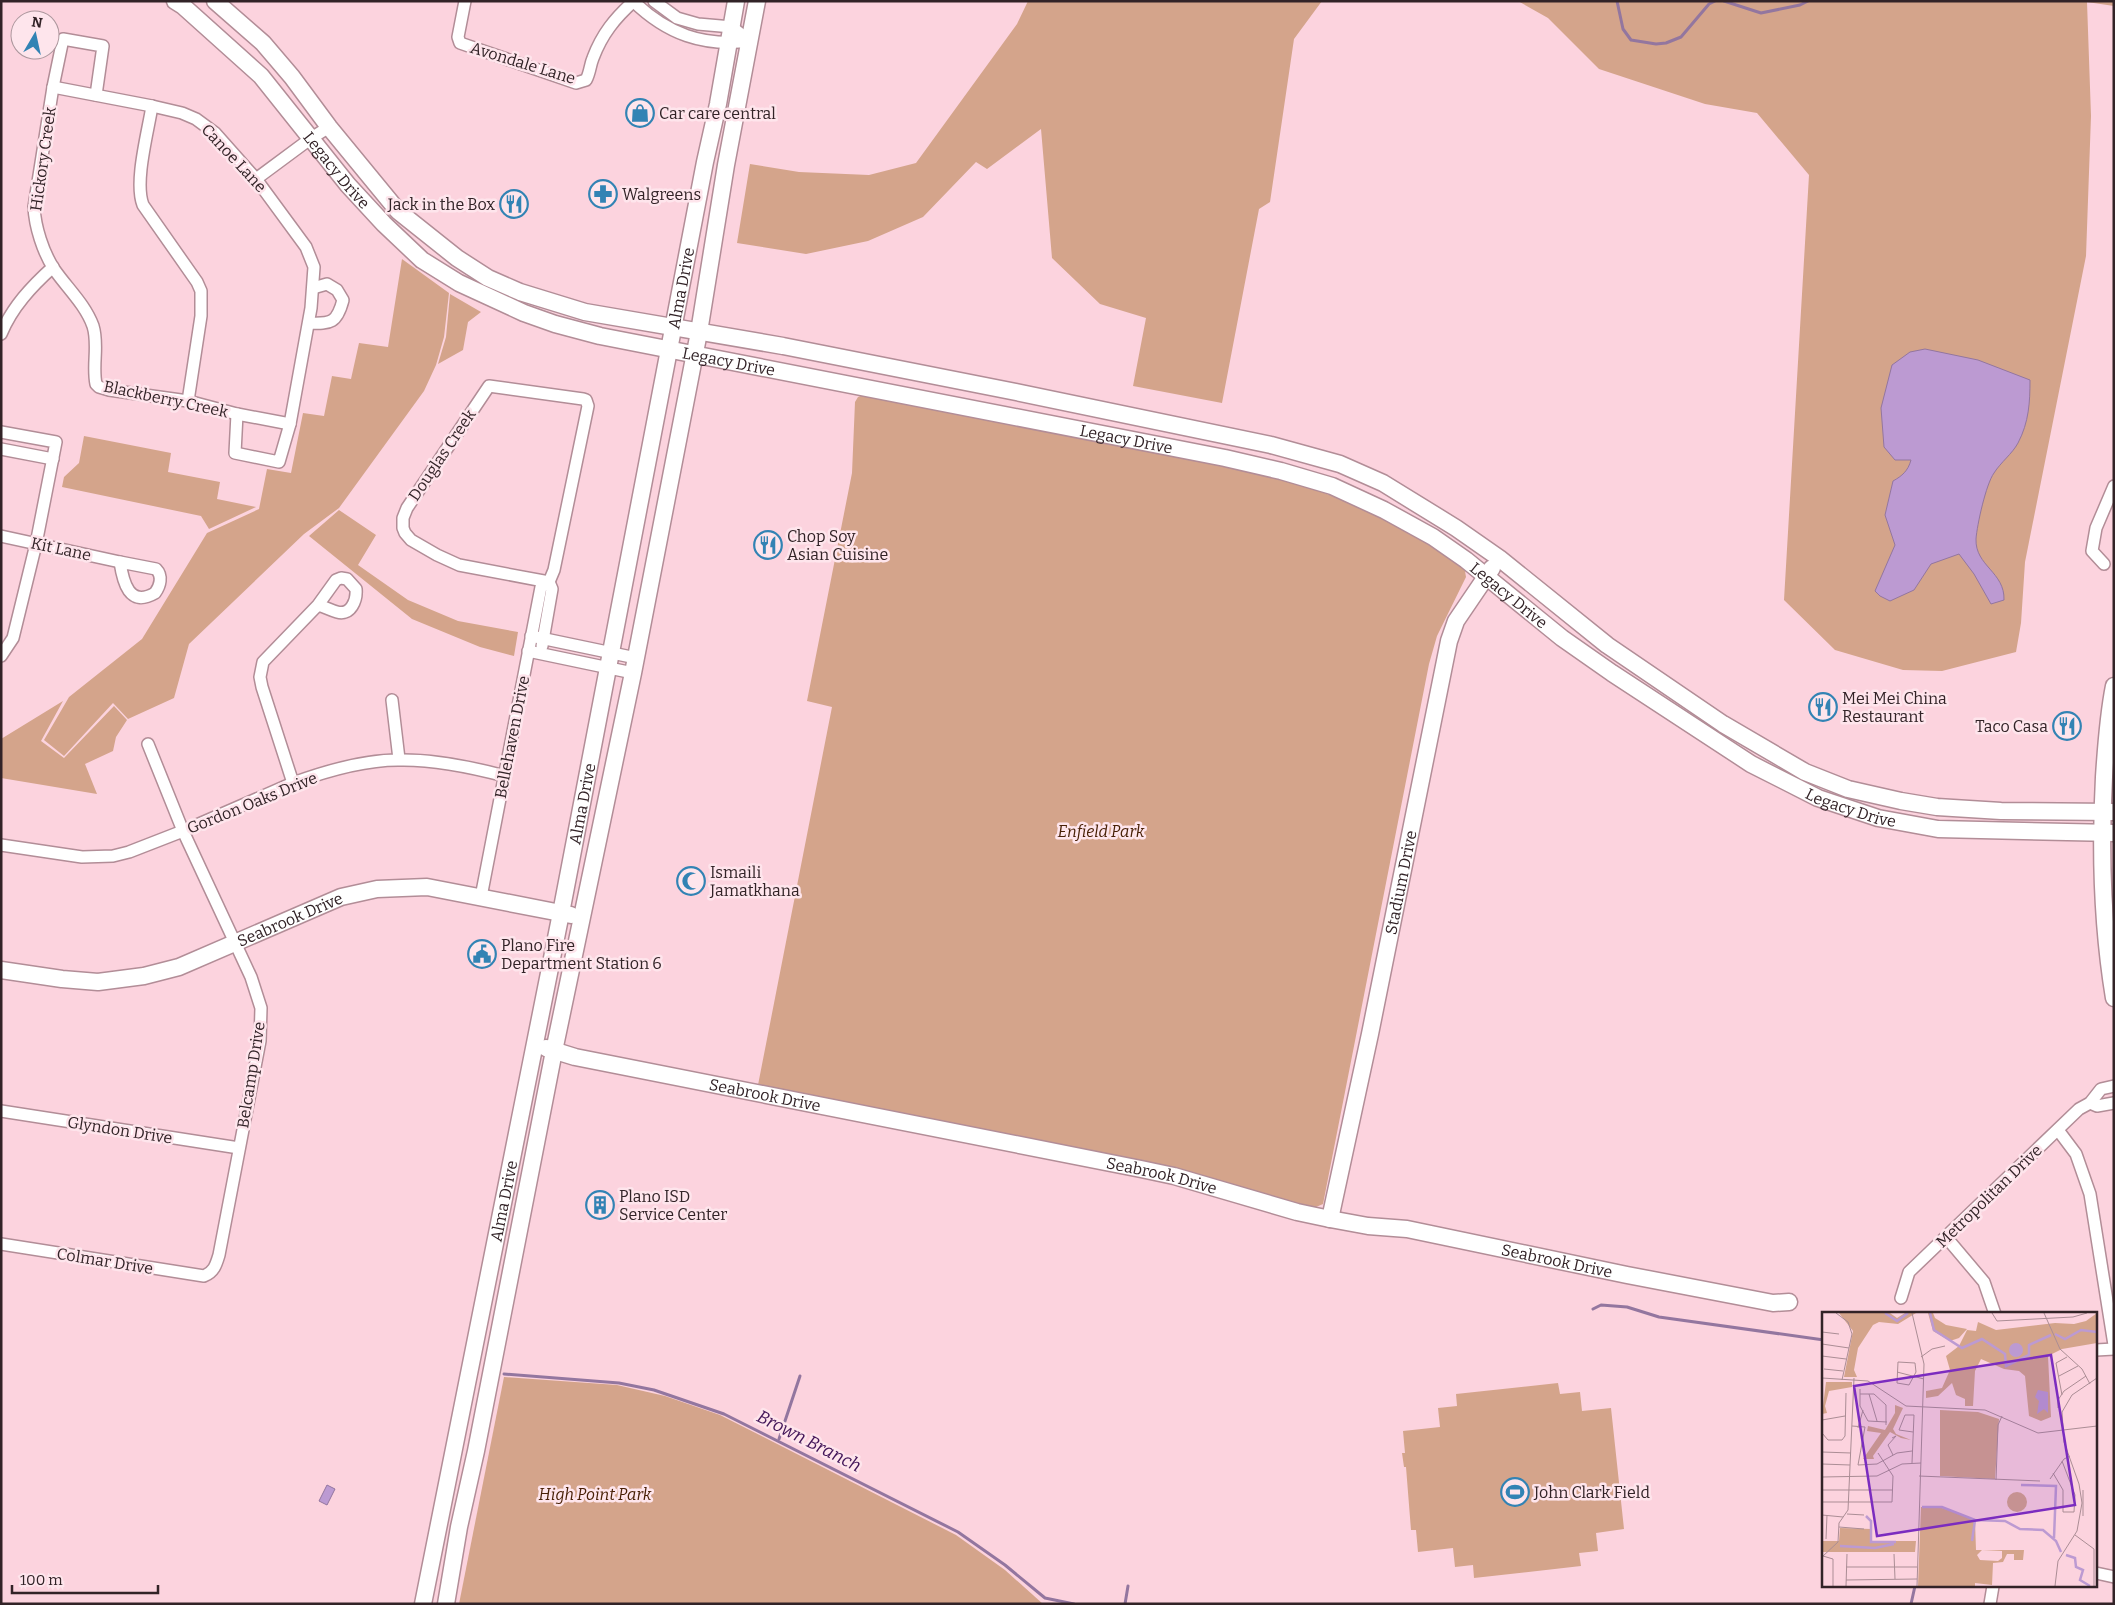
<svg xmlns="http://www.w3.org/2000/svg" width="2115" height="1605" viewBox="0 0 2115 1605" font-family="Bitter,serif">
  <rect width="100%" height="100%" fill="#fcd3de"/>
  <!-- green -->
  <g fill="#d4a48b">
    <path d="M1028,1H1322L1294,39L1270,202L1259,209L1222,403L1133,386L1146,318L1100,304L1052,258L1041,129L987,169L976,162L923,217L868,241L806,254L737,243L750,164L799,172L869,175L916,163L1017,24Z"/>
    <path d="M1518,1H2114V6L2087,2L2091,116L2086,256L2025,562L2021,623L2016,652L1942,671L1903,670L1835,650L1784,600L1809,175L1757,113L1705,104L1599,69L1548,18Z"/>
    <path d="M402,259L449,293L444,337L436,365L424,391L339,508L304,534L189,644L174,698L128,719L113,703L64,756L44,740L69,697L142,639L207,533L259,509L267,469L291,473L303,413L324,416L332,376L351,379L359,343L388,347Z"/>
    <path d="M450,294L481,312L468,322L463,350L438,364L446,337Z"/>
    <path d="M863,395L1263,471C1323,491 1381,513 1435,548C1444,554 1459,561 1465,571L1466,577L1437,636L1429,664L1323,1204L1316,1207L1303,1206L1160,1165L758,1085L832,707L807,701L852,473L855,402L858,397Z"/>
    <path d="M84,436L171,453L168,472L220,482L217,499L256,507L209,529L201,516L62,487L64,477L79,463Z"/>
    <path d="M339,510L376,535L358,565L408,600L458,621L518,632L514,656L480,647L412,619L309,536Z"/>
    <path d="M63,701L41,741L64,758L114,706L127,720L116,737L113,751L85,764L97,794L1,778V739Z"/>
    <path d="M504,1377L617,1385L665,1396L720,1415L956,1535L1005,1570L1043,1604H459Z"/>
    <path d="M1558,1383L1560,1394L1580,1392L1582,1411L1611,1408L1624,1529L1596,1533L1598,1551L1579,1553L1581,1566L1474,1578L1473,1565L1455,1567L1453,1548L1418,1552L1416,1530H1411L1406,1467H1404L1402,1453H1405L1403,1431L1440,1427L1438,1408L1457,1406L1456,1394Z"/>
  </g>
  <!-- water -->
  <g fill="#bc9ad2" stroke="#93769f">
    <path d="M1925,349L1978,360L2030,380C2030,402 2029,422 2018,443C2012,454 2001,462 1994,473C1986,484 1977,525 1976,539C1975,566 2005,572 2004,600L1991,604L1974,574L1959,554L1931,564L1914,590L1890,601L1880,596L1875,591L1895,545L1885,515L1893,481C1902,476 1908,471 1911,460H1895L1884,447L1881,408L1892,365L1910,352Z"/>
    <path d="M327,1485L335,1489L327,1505L319,1501Z"/>
  </g>
  <g fill="none" stroke-linecap="round" stroke-linejoin="round">
    <!-- stream -->
    <g stroke="#93769f" stroke-width="3">
      <path d="M1617,1L1623,29L1631,40L1656,44L1666,43L1681,37L1709,4L1715,1"/>
      <path d="M1724,1L1761,13L1800,5L1808,1"/>
      <path d="M1593,1309L1601,1305L1627,1307L1659,1317L1824,1340"/>
      <path d="M504,1374L619,1383L654,1390L724,1414L958,1532L1005,1565L1045,1598L1074,1604"/>
      <path d="M779,1439L800,1376"/>
      <path d="M1125,1604L1128,1586"/>
      <path d="M1911,1604L1915,1586"/>
    </g>
    <defs>
      <g id="street">
        <path d="M465,1L458,37L460,43L576,83L586,80C590,73 590,65 593,58C602,34 615,18 634,1"/>
        <path d="M633,1C667,34 703,47 750,41"/>
        <path d="M654,1L677,18L698,24L732,27L750,41"/>
        <path d="M53,87L152,106L182,113L196,119L215,133L256,179L306,247L314,267L311,308L290,424L279,462L235,453L237,414"/>
        <path d="M96,95L103,46L63,39L53,87L34,207C35,227 43,252 54,269C67,288 85,304 93,326C99,345 92,365 96,384L99,387L109,390L188,401L237,414L290,424"/>
        <path d="M152,106C148,132 134,182 143,205L197,282L201,291V316L188,401"/>
        <path d="M256,179L310,139L329,127"/>
        <path d="M309,323C331,324 337,323 343,300L337,290L327,284L313,288"/>
        <path d="M1,334C12,307 32,286 53,267"/>
        <path d="M1,432L56,442L36,544L13,638L1,656"/>
        <path d="M1,449L53,459"/>
        <path d="M1,536L120,562"/>
        <path d="M120,562L156,569C163,576 160,586 155,593C129,608 123,582 120,562Z"/>
        <path d="M2104,564L2092,551L2096,528L2114,486"/>
        <path d="M531,636L636,658"/>
        <path d="M542,646L552,589L549,582"/>
        <path d="M528,651L633,673"/>
        <path d="M392,700L399,759"/>
        <path d="M293,783L262,687L260,677L263,662L318,605C325,607 330,610 337,612C351,616 357,600 356,589L347,579L341,578L336,580L318,605"/>
        <path d="M1,845L82,857L113,856L129,852L183,831L293,783C326,771 363,760 398,760C434,759 471,767 505,776"/>
        <path d="M481,897L541,587L549,582L554,570L588,406L586,400L583,399L489,386L407,508L403,518V528L405,533L411,540L437,555L459,565L549,582"/>
        <path d="M2090,1103L2097,1106L2114,1103"/>
        <path d="M1,1111L239,1148"/>
        <path d="M2058,1130L2076,1154L2090,1194L2114,1345"/>
        <path d="M1946,1237L1984,1282L1995,1314"/>
        <path d="M1,1244L204,1276C214,1272 216,1265 219,1255L260,1041L261,1008L251,977L183,831L148,744"/>
        <path d="M1901,1298L1909,1272L2079,1109L2090,1103L2101,1089L2114,1086"/>
        <path d="M2096,1350L2114,1349"/>
        <path d="M2096,1573L2114,1577"/>
        <path d="M1990,1604L1993,1586"/>
      </g>
      <g id="secondary">
        <path id="s1" d="M175,1L183,6L261,76L348,185L384,224L422,260L459,283L524,313L555,324L600,336L1225,458L1281,471L1332,486L1384,510L1433,537L1466,560L1562,638L1612,673L1751,764L1818,798L1878,818L1938,829L2114,833"/>
        <path d="M215,1L263,43L292,77L329,127L398,211L457,258L488,278L520,292L585,312L783,346L1016,392L1271,445L1340,464L1383,483L1456,528L1499,558L1607,645L1723,724L1805,772L1848,789L1901,801L1937,807L2001,811L2114,812"/>
        <path d="M2114,686C2108,716 2106,746 2104,777C2100,851 2102,925 2114,998"/>
        <path id="s2" d="M1,970L62,979L98,982L144,976L179,967L341,897L377,889L427,887L571,915"/>
        <path id="s3" d="M546,1048L575,1057L1141,1169L1174,1176L1297,1212L1330,1219L1368,1226L1407,1229L1627,1275L1773,1303L1789,1302"/>
        <path id="s4" d="M1330,1219L1370,1034L1449,641L1456,621L1492,568"/>
        <path id="s5" d="M423,1604L561,913L705,162L718,104L736,1"/>
        <path d="M446,1604L459,1527L476,1451L554,1051L633,673L699,332L726,165L757,1"/>
      </g>
    </defs>
    <!-- street casing -->
    <use href="#street" stroke="#b28d97" stroke-width="14"/>
    <!-- secondary casing -->
    <use href="#secondary" stroke="#b28d97" stroke-width="19"/>
    <!-- street -->
    <use href="#street" stroke="#fff" stroke-width="11"/>
    <!-- secondary -->
    <use href="#secondary" stroke="#fff" stroke-width="16"/>
  </g>
  <!-- icons -->
  <defs>
    <symbol id="shop-ring" viewBox="-11 -11 22 22"><circle r="9.5" fill="#fee5ec" stroke="#3283b4" stroke-width="1.5"/><path d="M-5-2.5h2.3a2.7 3.5 0 0 1 5.4 0H5L5.5 6h-11ZM-1.5-2.5h3a1.5 2.3 0 0 0-3 0Z" fill="#3283b4"/></symbol>
    <symbol id="pharmacy-ring" viewBox="-11 -11 22 22"><circle r="9.5" fill="#fee5ec" stroke="#3283b4" stroke-width="1.5"/><path d="M-2-6h4v4h4v4h-4v4h-4v-4h-4v-4h4Z" fill="#3283b4"/></symbol>
    <symbol id="restaurant-ring" viewBox="-11 -11 22 22"><circle r="9.5" fill="#fee5ec" stroke="#3283b4" stroke-width="1.5"/><path d="M-5-6h1v4h1v-4h1v4h1v-4h1v5L-1.5 .5V6h-2V.5L-5-1ZM5-6V6H3V1.5H1.5Q1.5-4 5-6Z" fill="#3283b4"/></symbol>
    <symbol id="mosque-ring" viewBox="-11 -11 22 22"><circle r="9.5" fill="#fee5ec" stroke="#3283b4" stroke-width="1.5"/><path d="M3.5-4.9A6 6 0 1 0 3.5 4.9A5 5 0 1 1 3.5-4.9Z" fill="#3283b4"/></symbol>
    <symbol id="civic-ring" viewBox="-11 -11 22 22"><circle r="9.5" fill="#fee5ec" stroke="#3283b4" stroke-width="1.5"/><path d="M-.6-6.5H3V-4.5H.6V-3L4-1V1h2V6H-6V1h2V-1L-.6-3ZM-1.2 2.5V6h2.4V2.5Z" fill="#3283b4"/></symbol>
    <symbol id="building-ring" viewBox="-11 -11 22 22"><circle r="9.5" fill="#fee5ec" stroke="#3283b4" stroke-width="1.5"/><path d="M-4-6H4V6H1V3H-1V6H-4ZM-2.5-4.3h1.7v1.8h-1.7ZM.8-4.3h1.7v1.8H.8ZM-2.5-1h1.7V.8h-1.7ZM.8-1h1.7V.8H.8Z" fill="#3283b4"/></symbol>
    <symbol id="stadium-ring" viewBox="-11 -11 22 22"><circle r="9.5" fill="#fee5ec" stroke="#3283b4" stroke-width="1.5"/><path d="M0-5a6.5 5 0 1 0 0 10a6.5 5 0 1 0 0-10ZM-3.5-1.8h7v3.6h-7Z" fill="#3283b4"/></symbol>
  </defs>
  <g fill-rule="evenodd">
    <use href="#shop-ring" x="624" y="97" width="32" height="32"/>
    <use href="#pharmacy-ring" x="587" y="178" width="32" height="32"/>
    <use href="#restaurant-ring" x="498" y="188" width="32" height="32"/>
    <use href="#restaurant-ring" x="752" y="529" width="32" height="32"/>
    <use href="#restaurant-ring" x="1807" y="691" width="32" height="32"/>
    <use href="#restaurant-ring" x="2051" y="710" width="32" height="32"/>
    <use href="#mosque-ring" x="675" y="865" width="32" height="32"/>
    <use href="#civic-ring" x="466" y="938" width="32" height="32"/>
    <use href="#building-ring" x="584" y="1189" width="32" height="32"/>
    <use href="#stadium-ring" x="1499" y="1476" width="32" height="32"/>
  </g>
  <g text-anchor="middle" dominant-baseline="central" stroke-width="5" stroke-linejoin="round" paint-order="stroke">
    <!-- street labels -->
    <g font-size="16" fill="#322327" stroke="#fee5ec">
      <text transform="translate(523 63) rotate(17)">Avondale Lane</text>
      <text transform="translate(234 158) rotate(47)">Canoe Lane</text>
      <text transform="translate(43 159) rotate(-82)">Hickory Creek</text>
      <text stroke="none"><textPath href="#s1" startOffset="235">Legacy Drive</textPath></text>
      <text stroke="none"><textPath href="#s5" startOffset="1341">Alma Drive</textPath></text>
      <text stroke="none"><textPath href="#s1" startOffset="685">Legacy Drive</textPath></text>
      <text transform="translate(166 399) rotate(12)">Blackberry Creek</text>
      <text stroke="none"><textPath href="#s1" startOffset="1090">Legacy Drive</textPath></text>
      <text transform="translate(442 455) rotate(-56)">Douglas Creek</text>
      <text transform="translate(61 549) rotate(12)">Kit Lane</text>
      <text stroke="none"><textPath href="#s1" startOffset="1510">Legacy Drive</textPath></text>
      <text transform="translate(512 737) rotate(-79)">Bellehaven Drive</text>
      <text transform="translate(252 803) rotate(-22)">Gordon Oaks Drive</text>
      <text stroke="none"><textPath href="#s5" startOffset="816">Alma Drive</textPath></text>
      <text stroke="none"><textPath href="#s1" startOffset="1915">Legacy Drive</textPath></text>
      <text stroke="none"><textPath href="#s4" startOffset="344">Stadium Drive</textPath></text>
      <text stroke="none"><textPath href="#s2" startOffset="301">Seabrook Drive</textPath></text>
      <text transform="translate(251 1075) rotate(-81)">Belcamp Drive</text>
      <text stroke="none"><textPath href="#s3" startOffset="224">Seabrook Drive</textPath></text>
      <text transform="translate(120 1130) rotate(9)">Glyndon Drive</text>
      <text stroke="none"><textPath href="#s3" startOffset="629">Seabrook Drive</textPath></text>
      <text transform="translate(1989 1196) rotate(-44)">Metropolitan Drive</text>
      <text stroke="none"><textPath href="#s5" startOffset="411">Alma Drive</textPath></text>
      <text transform="translate(105 1261) rotate(9)">Colmar Drive</text>
      <text stroke="none"><textPath href="#s3" startOffset="1034">Seabrook Drive</textPath></text>
    </g>
    <!-- poi labels -->
    <g font-size="16" fill="#322327" stroke="#fee5ec" text-anchor="start">
      <text x="659" y="113">Car care central</text>
      <text x="622" y="194">Walgreens</text>
      <text x="495" y="204" text-anchor="end">Jack in the Box</text>
      <text x="787" y="536">Chop Soy<tspan x="787" dy="18">Asian Cuisine</tspan></text>
      <text x="1842" y="698">Mei Mei China<tspan x="1842" dy="18">Restaurant</tspan></text>
      <text x="2048" y="726" text-anchor="end">Taco Casa</text>
      <text x="710" y="872">Ismaili<tspan x="710" dy="18">Jamatkhana</tspan></text>
      <text x="501" y="945">Plano Fire<tspan x="501" dy="18">Department Station 6</tspan></text>
      <text x="619" y="1196">Plano ISD<tspan x="619" dy="18">Service Center</tspan></text>
      <text x="1534" y="1492">John Clark Field</text>
    </g>
    <!-- park labels -->
    <g font-size="16" font-style="italic" fill="#482006" stroke="#fee5ec">
      <text x="1101" y="831">Enfield Park</text>
      <text x="595" y="1494">High Point Park</text>
    </g>
    <!-- water labels -->
    <g font-size="18" font-style="italic" fill="#421558" stroke="#fee5ec">
      <text transform="translate(809 1441) rotate(27)">Brown Branch</text>
    </g>
  </g>
  <!-- overview -->
  <g transform="translate(1822 1312)">
    <rect width="275" height="275" fill="#fcd3de"/>
    <path d="M17,1H68L75,6L83,1H94L76,12L57,10L51,13L36,36L32,58L35,65H22L31,19ZM106,1H111L113,6L124,13L145,17L137,26L128,29L111,19ZM275,1V31L240,37L226,44L229,105L219,109L207,104L203,64L197,59L182,57L159,47L153,59L151,94H143V87L134,83L130,71L116,84L104,86V79L120,76L128,58L124,44L137,34L145,18L154,19L156,10L174,18L233,11L252,12L264,9ZM4,70H30V75L7,79L3,94L5,101L0,102ZM73,93L81,96L71,117L74,122L89,128L79,126L68,120L51,144L52,147H41L59,121L45,119L46,114L63,118L73,101ZM118,98L156,100L177,107L173,167L118,164ZM185 190a10 10 0 1 1 20 0a10 10 0 1 1-20 0ZM99,195L120,196L149,206L153,209L154,238H202L201,248H192V242H185L181,250L171,251L170,273L153,271V274H96ZM160,238L180,239V246L176,249L158,248L155,243ZM18,216L49,217V229H94L93,240H0V229H17Z" fill="#d4a48b" fill-rule="evenodd"/>
    <path d="M187 38a7 7 0 1 1 14 0a7 7 0 1 1-14 0ZM216,78L226,80V101L222,97L215,102L217,89L213,85Z" fill="#bc9ad2"/>
    <path fill="none" stroke="#bc9ad2" stroke-width="2.5" d="M63,1L75,9L86,1M108,1L112,18L140,36L160,27L183,42L184,54L207,43V33L229,23M233,22L243,27L259,18L275,20M199,173L234,174L232,226M100,195H120L153,208L183,209L198,217L221,218L234,229L239,240M44,204L49,209V230H74M150,229L153,208M18,234L53,236L72,232M244,243L253,246L254,255L261,258L258,268L268,274"/>
    <path fill="none" stroke="#ab8d95" stroke-width="1" d="M14,1L26,10L30,22L20,68M90,1L102,52L95,274M170,1L175,9L251,5L265,1M222,1L238,37L260,57L268,72M0,4V21M0,20L17,22M0,32L27,36M0,44L24,47M99,45L110,37L123,34M76,50L93,51L94,60L87,73L75,71ZM2,57L21,59M75,60L102,67M237,64L256,54M0,66L46,69L84,94L163,98L216,121L275,114M38,77V94L46,109L65,110M38,82H52L64,93V113M47,82L55,109M240,83L234,51L245,45M236,96V88L242,79L264,64M0,108L23,104M30,114L43,115L36,153L55,152L75,141L90,139M36,116L41,98M0,121L6,128H20L23,124M23,124L24,81M70,126L74,124L66,133L71,143M0,140L29,141M90,151L92,103H83L77,118L91,120M0,152L28,153M231,161L241,178V200H252L253,183L240,149M97,164L218,169M0,165L55,164L80,152L99,151M228,167L242,147L248,144M174,168L176,113L180,104M0,178H71M261,178V204M0,190H70L71,164L56,141M25,202L42,203M0,203L21,205M17,215L42,217M253,223L272,237V274M4,227L5,203M72,242L73,267M1,244L11,247V274M0,245L16,230L17,211L26,198L32,66M24,255H95M24,268L95,267M24,274L25,242M233,274L236,249L255,219L260,191L257,172L242,130L240,100L250,83L275,66"/>
    <path fill="#7b2cbf" fill-opacity="0.15" stroke="#7b2cbf" stroke-width="2.5" d="M229,43L253,193L55,224L32,74Z"/>
    <rect width="275" height="275" fill="none" stroke="#322327" stroke-width="2.5"/>
  </g>
  <!-- border -->
  <rect width="2115" height="1605" fill="none" stroke="#322327" stroke-width="5"/>
  <!-- north arrow -->
  <g transform="translate(35 35) rotate(9)"><circle r="24" fill="#fee5ec" stroke="#ac979d"/>
  <path d="M0-4L9 19L0 12L-9 19Z" fill="#3283b4"/>
  <text y="-8" font-size="14" font-weight="bold" text-anchor="middle" fill="#322327">N</text>
  </g>
  <!-- scale -->
  <path d="M12 1585v8h146v-8" fill="none" stroke="#322327" stroke-width="2.5"/>
  <text x="20" y="1585" font-size="15" fill="#322327" stroke="#fee5ec" stroke-width="4" paint-order="stroke">100 m</text>
</svg>
